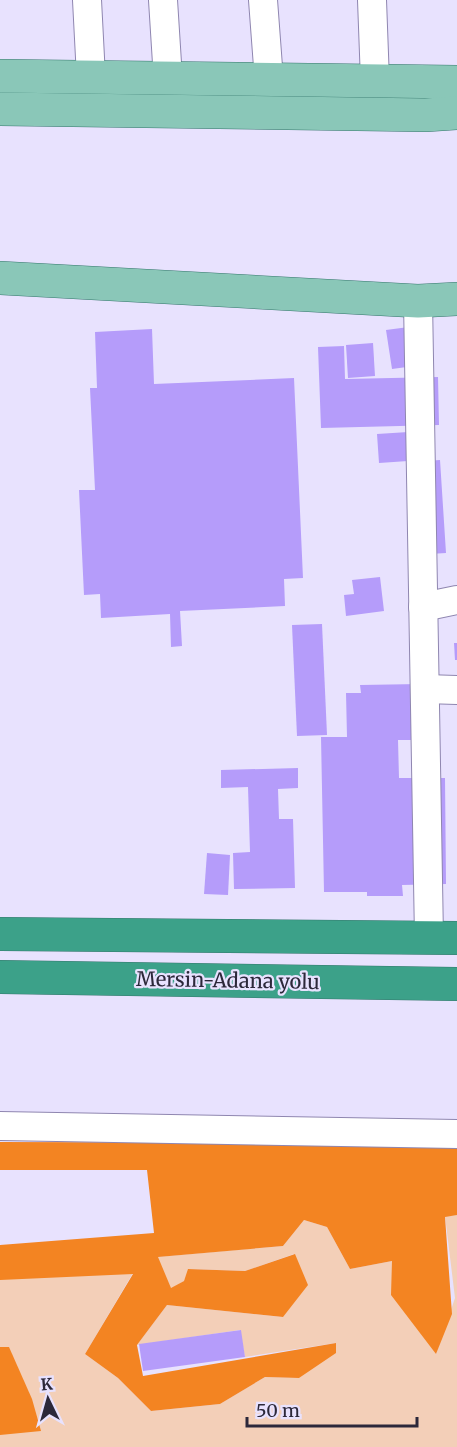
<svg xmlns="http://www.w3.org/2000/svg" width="457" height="1447" viewBox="0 0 457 1447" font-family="Merriweather,serif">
  <rect width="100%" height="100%" fill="#e8e2fe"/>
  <!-- green -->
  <path fill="#f3cfb8" d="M457,1215V1447H0V1279L133,1273L85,1354L118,1378L151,1411L220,1404L265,1377L299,1378L336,1343L245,1357L240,1330L137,1345L167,1305L282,1317L294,1254L245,1271L189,1269L184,1281L171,1289L157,1257L283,1246L304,1220L327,1227L350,1269L392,1261L436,1354L455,1298L445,1216Z"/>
  <!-- forest -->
  <g fill="#f38422">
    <path d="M0,1142L304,1143L457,1146V1215L445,1217L452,1314L436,1354L391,1295L392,1261L350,1269L327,1227L304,1220L283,1246L158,1257L171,1288L184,1281L188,1269L245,1271L295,1254L308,1285L283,1317L167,1305L137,1345L143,1376L336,1343V1353L299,1378L265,1377L220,1404L151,1411L118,1378L85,1354L133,1274L0,1280V1245L154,1233L147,1170H0Z"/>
    <path d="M0,1347H9L32,1399L41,1431L0,1435Z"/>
  </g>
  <!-- building -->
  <g fill="#b59cfa">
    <path d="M424,325L429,364L392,369L386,330Z"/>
    <path d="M152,329L154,384L294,378L303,578L284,579L285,606L180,611L182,646L171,647L170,614L101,618L100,594L84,595L79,490H95L90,388H97L95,332Z"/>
    <path d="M373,343L375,376L348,378L346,345Z"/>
    <path d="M344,346L345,379L438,377L439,425L321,428L318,347Z"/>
    <path d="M424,431L425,461L440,460L446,553L413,555L408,461L379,463L377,434Z"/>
    <path d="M380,577L384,611L346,616L344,595L354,594L352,580Z"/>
    <path d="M322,624L327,735L297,736L292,625Z"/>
    <path d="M454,643H457V660H455Z"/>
    <path d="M420,684L421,740H398L399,778H445L446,884L402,885L403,896H367V892H324L321,737H347L346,693H361L360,685Z"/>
    <path d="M298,768V788L278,789L279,819H293L295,888L234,889L233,853L250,852L248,787L221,788V770Z"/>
    <path d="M207,853L230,855L228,895L204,894Z"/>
    <path d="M241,1330L245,1357L143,1371L139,1344Z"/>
  </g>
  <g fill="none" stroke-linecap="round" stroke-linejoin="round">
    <defs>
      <g id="minor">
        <path d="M87,0L91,77"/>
        <path d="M163,0L168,79"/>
        <path d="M263,0L269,80"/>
        <path d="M372,0L375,81"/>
        <path d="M418,301L429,938"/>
        <path d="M423,607L457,600"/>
        <path d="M425,689L457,690"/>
        <path d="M0,1126L457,1134"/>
      </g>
      <g id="major">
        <path d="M0,76L457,82"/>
        <path d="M0,109L426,115L457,113"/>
        <path d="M0,278L418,301L457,299"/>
      </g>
      <g id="highway">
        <path d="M0,934L457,938"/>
        <path d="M0,977L457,984"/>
      </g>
    </defs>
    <!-- minor casing -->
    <use href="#minor" stroke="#8f86b0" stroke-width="30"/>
    <!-- major casing -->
    <use href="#major" stroke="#36776d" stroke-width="34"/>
    <!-- highway casing -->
    <use href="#highway" stroke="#36776d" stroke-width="34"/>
    <!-- minor -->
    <use href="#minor" stroke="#fff" stroke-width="28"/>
    <!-- major -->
    <use href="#major" stroke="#8ac7b8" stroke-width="33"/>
    <!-- highway -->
    <use href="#highway" stroke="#3ca189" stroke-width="33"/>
  </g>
  <g text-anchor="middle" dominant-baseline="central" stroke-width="4.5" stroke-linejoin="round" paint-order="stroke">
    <!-- street labels -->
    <g font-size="20" fill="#2c283a" stroke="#e8e2fe">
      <text transform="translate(228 980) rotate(1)">Mersin-Adana yolu</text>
    </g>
  </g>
  <!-- north arrow -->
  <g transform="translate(48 1399) rotate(355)" stroke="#e8e2fe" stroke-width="4.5" paint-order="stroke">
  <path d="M0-4.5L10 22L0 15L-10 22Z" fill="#2c283a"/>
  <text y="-9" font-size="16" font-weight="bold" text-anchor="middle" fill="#2c283a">K</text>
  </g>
  <!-- scale -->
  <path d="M247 1417v9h170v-9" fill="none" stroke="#2c283a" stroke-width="3"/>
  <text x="256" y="1417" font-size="18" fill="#2c283a" stroke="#e8e2fe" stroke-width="4.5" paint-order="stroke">50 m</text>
</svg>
